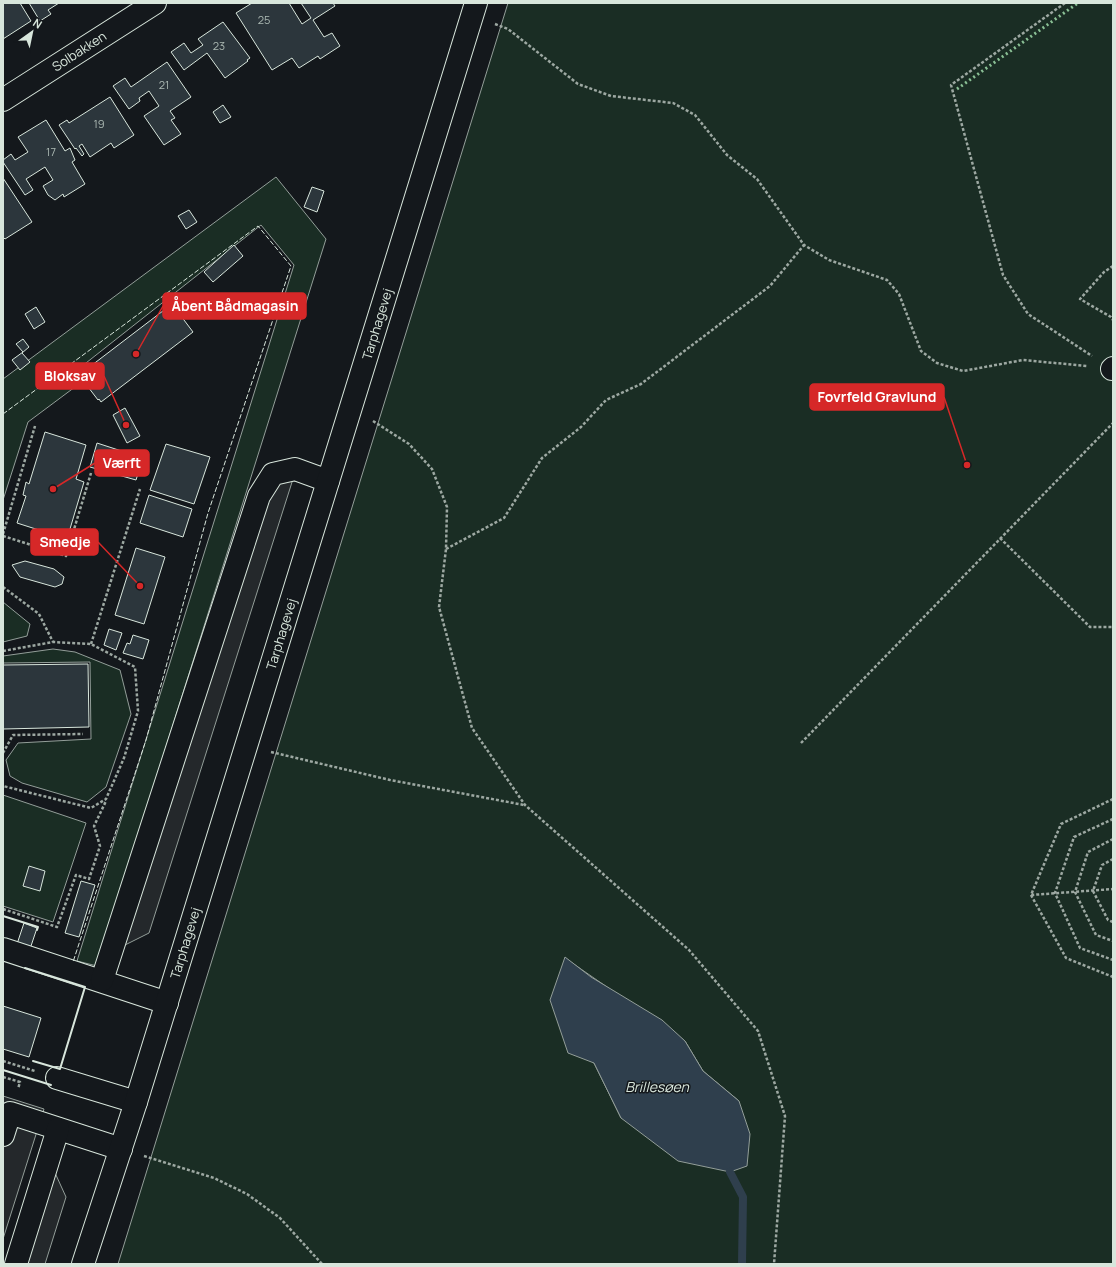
<svg xmlns="http://www.w3.org/2000/svg" width="1116" height="1267" viewBox="0 0 1116 1267" font-family="Manrope,sans-serif">
  <rect width="100%" height="100%" fill="#14181c"/>
  <!-- green -->
  <g fill="#1a2d24" stroke="#939e99" fill-rule="evenodd">
    <path d="M508,3H1113V1264H118ZM565,958L685,1041L703,1071L739,1101L621,1118L594,1063Z"/>
    <path d="M276,177L326,239L97,966L77,961L294,265L261,225L72,374L79,384L28,422L3,500V379Z"/>
    <path d="M3,602L30,624L27,636L3,642Z"/>
    <path d="M53,649L75,652L120,670L131,714L106,787L87,802L22,783L10,776L6,760L18,743L91,739L90,662L3,663V656Z"/>
    <path d="M3,795L86,823L53,922L3,906Z"/>
  </g>
  <!-- parking -->
  <g fill="#24282b" stroke="#939e99">
    <path d="M293,479L149,933L117,949L272,485Z"/>
    <path d="M3,1096L44,1109L3,1239Z"/>
    <path d="M51,1164L66,1197L45,1264H21Z"/>
  </g>
  <!-- water -->
  <path fill="#2f3f4d" stroke="#939e99" d="M565,957L591,977L662,1020L685,1041L703,1071L739,1101L750,1134L747,1166L730,1172L678,1161L621,1118L594,1063L568,1053L550,1000Z"/>
  <g fill="none" stroke-linecap="round" stroke-linejoin="round">
    <!-- stream -->
    <path stroke="#2f3f4d" stroke-width="8" d="M730,1172L743,1197L742,1264"/>
  </g>
  <!-- building -->
  <g fill="#2c363c" stroke="#d8e6dc">
    <path d="M3,3H20L31,21L3,39Z"/>
    <path d="M29,3H59L48,10L51,14L40,21Z"/>
    <path d="M252,3H289L302,24L311,18L301,3H333L335,6L313,20L324,37L332,33L340,46L320,59L318,56L299,68L292,58L272,70L236,13Z"/>
    <path d="M223,22L250,58L247,60L248,61L225,78L207,53L184,70L171,52L184,43L191,53L203,45L198,39Z"/>
    <path d="M167,62L191,97L170,111L175,118L171,120L181,134L164,145L144,116L159,106L149,91L139,98L140,101L129,109L113,86L125,78L131,87Z"/>
    <path d="M110,97L134,135L114,148L111,143L90,157L82,144L79,146L84,154L82,156L76,148L75,149L59,125L67,120L69,123Z"/>
    <path d="M223,105L231,117L220,123L213,112Z"/>
    <path d="M46,120L65,151L70,148L75,160L72,162L85,184L64,197L63,194L55,200L48,195L43,186L53,180L45,167L26,179L33,190L25,195L3,162V160L11,154L15,160L28,152L18,137Z"/>
    <path d="M3,178L32,222L5,239L3,237Z"/>
    <path d="M312,187L324,191L317,212L304,207Z"/>
    <path d="M189,210L197,222L186,229L178,216Z"/>
    <path d="M234,245L243,256L213,282L204,272Z"/>
    <path d="M172,304L193,332L101,402L99,399L98,400L79,375Z"/>
    <path d="M36,307L45,322L34,329L25,314Z"/>
    <path d="M23,339L29,347L22,353L30,362L20,370L12,360L23,352L16,344Z"/>
    <path d="M125,408L140,436L127,443L113,415Z"/>
    <path d="M45,432L86,445L76,479L84,482L67,539L17,523L26,496L23,495L26,482L29,484Z"/>
    <path d="M97,443L143,458L136,480L90,467Z"/>
    <path d="M166,444L210,457L194,504L150,490Z"/>
    <path d="M149,495L192,509L183,537L140,523Z"/>
    <path d="M136,548L165,557L144,624L115,615Z"/>
    <path d="M25,561L54,569L64,577L62,584L55,587L20,577L12,565Z"/>
    <path d="M109,629L122,633L116,650L104,645Z"/>
    <path d="M133,635L149,640L143,659L123,653L127,643L130,644Z"/>
    <path d="M88,664L89,727L3,729V665Z"/>
    <path d="M29,866L45,871L40,891L23,886Z"/>
    <path d="M81,881L95,885L79,937L65,933Z"/>
    <path d="M24,923L37,928L30,949L17,944Z"/>
    <path d="M3,1006L41,1018L29,1057L3,1049Z"/>
  </g>
  <g fill="none" stroke-linecap="round" stroke-linejoin="round">
    <defs>
      <g id="minor">
        <path d="M3,100L155,3"/>
        <path d="M1112,369L1113,368"/>
        <path d="M3,949L167,1003"/>
        <path d="M102,980L259,496L273,474L295,469L328,481"/>
        <path d="M57,1078L136,1102"/>
        <path d="M3,1135L10,1113L121,1149"/>
        <path d="M16,1264L58,1129"/>
      </g>
      <path id="major" d="M83,1264L136,1102L476,3"/>
    </defs>
    <!-- minor casing -->
    <use href="#minor" stroke="#d8e6dc" stroke-width="24"/>
    <!-- major casing -->
    <use href="#major" stroke="#d8e6dc" stroke-width="24"/>
    <!-- path -->
    <g stroke="#9da8a2" stroke-width="2.5" stroke-dasharray="3 2" stroke-linecap="butt">
      <path d="M1065,3L951,85L1003,275L1028,314L1092,356"/>
      <path d="M495,24L508,29L578,84L611,96L673,103L695,115L727,155L757,179L804,245L829,260L887,280L899,294L921,351L937,363L963,371L1023,360L1087,366"/>
      <path d="M1113,266L1104,272L1080,299L1111,317L1113,320"/>
      <path d="M373,421L409,444L432,469L447,507L446,549L439,607L472,728L525,805L689,950L758,1031L785,1116L774,1264"/>
      <path d="M3,534L35,426"/>
      <path d="M3,536L66,556L91,473"/>
      <path d="M1000,538L1090,627H1113"/>
      <path d="M446,549L504,518L542,458L581,427L606,400L641,384L770,286L804,245"/>
      <path d="M3,587L39,614L53,642"/>
      <path d="M91,644L140,489"/>
      <path d="M3,651L53,642L91,644L135,667L138,711L124,758L106,799L91,808L3,786"/>
      <path d="M801,743L1113,423"/>
      <path d="M271,752L390,780L524,805"/>
      <path d="M3,753L13,735L83,734"/>
      <path d="M1113,799L1061,824L1031,895L1113,889"/>
      <path d="M1113,819L1074,837L1055,893L1080,948L1113,960"/>
      <path d="M1113,839L1088,852L1075,892L1096,935L1113,941"/>
      <path d="M1113,859L1102,865L1093,891L1108,920L1113,922"/>
      <path d="M1031,895L1066,958L1113,977"/>
      <path d="M3,909L57,927L76,875L89,879L100,846L94,826L106,801"/>
      <path d="M3,1061L35,1071"/>
      <path d="M3,1077L20,1082L18,1089"/>
      <path d="M144,1156L214,1178L247,1194L280,1218L322,1264"/>
    </g>
    <!-- minor -->
    <use href="#minor" stroke="#14181c" stroke-width="22"/>
    <!-- major -->
    <use href="#major" stroke="#14181c" stroke-width="22"/>
    <!-- hedge -->
    <path stroke="#8ac095" stroke-width="3" stroke-dasharray="2 3" stroke-linecap="butt" d="M957,89L1078,3"/>
    <!-- fence -->
    <path stroke="#d8e6dc" stroke-width="1" stroke-dasharray="5 2" stroke-linecap="butt" d="M3,414L258,226L291,266L208,513L146,740L73,962"/>
    <!-- wall -->
    <g stroke="#d8e6dc" stroke-width="2">
      <path d="M3,916L38,927L37,930"/>
      <path d="M25,968L85,987L60,1069L33,1061"/>
      <path d="M3,1070L51,1085"/>
    </g>
  </g>
  <g text-anchor="middle" dominant-baseline="central" stroke-width="3" stroke-linejoin="round" paint-order="stroke">
    <!-- number labels -->
    <g font-size="11" fill="#adbab4">
      <text x="264" y="19">25</text>
      <text x="219" y="45">23</text>
      <text x="164" y="84">21</text>
      <text x="99" y="123">19</text>
      <text x="51" y="151">17</text>
    </g>
    <!-- street labels -->
    <g font-size="13" fill="#d8e6dc" stroke="#14181c">
      <text transform="translate(79 51) rotate(-33)">Solbakken</text>
      <text transform="translate(377 324) rotate(-73)">Tarphagevej</text>
      <text transform="translate(281 634) rotate(-73)">Tarphagevej</text>
      <text transform="translate(185 943) rotate(-73)">Tarphagevej</text>
    </g>
    <!-- water labels -->
    <g font-size="14" font-style="italic" fill="#d8e6dc" stroke="#14181c">
      <text x="657" y="1086">Brillesøen</text>
    </g>
  </g>
  <!-- callouts -->
  <path fill="none" stroke="#d62828" stroke-width="1.5" d="M136 354L163 306M126 425L104 376M967 465L944 397M53 489L95 463M140 586L98 542"/>
  <g fill="#d62828" stroke="#14181c" stroke-width="1.5">
    <circle cx="136" cy="354" r="4"/>
    <circle cx="126" cy="425" r="4"/>
    <circle cx="967" cy="465" r="4"/>
    <circle cx="53" cy="489" r="4"/>
    <circle cx="140" cy="586" r="4"/>
  </g>
  <g fill="#d62828" stroke="#d62828" stroke-width="1.5">
    <rect x="163" y="293" width="143" height="26" rx="4"/>
    <rect x="36" y="363" width="68" height="26" rx="4"/>
    <rect x="810" y="384" width="134" height="26" rx="4"/>
    <rect x="95" y="450" width="54" height="26" rx="4"/>
    <rect x="31" y="529" width="67" height="26" rx="4"/>
  </g>
  <g font-size="14" text-anchor="middle" font-weight="bold" fill="#fff">
    <text x="235" y="311">Åbent Bådmagasin</text>
    <text x="70" y="381">Bloksav</text>
    <text x="877" y="402">Fovrfeld Gravlund</text>
    <text x="122" y="468">Værft</text>
    <text x="65" y="547">Smedje</text>
  </g>
  <!-- border -->
  <rect width="1116" height="1267" fill="none" stroke="#d8e6dc" stroke-width="8"/>
  <!-- north arrow -->
  <g transform="translate(32 32) rotate(33)" stroke="#14181c" stroke-width="3" paint-order="stroke">
  <path d="M0-3L7 15L0 10L-7 15Z" fill="#d8e6dc"/>
  <text y="-6" font-size="11" font-weight="bold" text-anchor="middle" fill="#d8e6dc">N</text>
  </g>
</svg>
